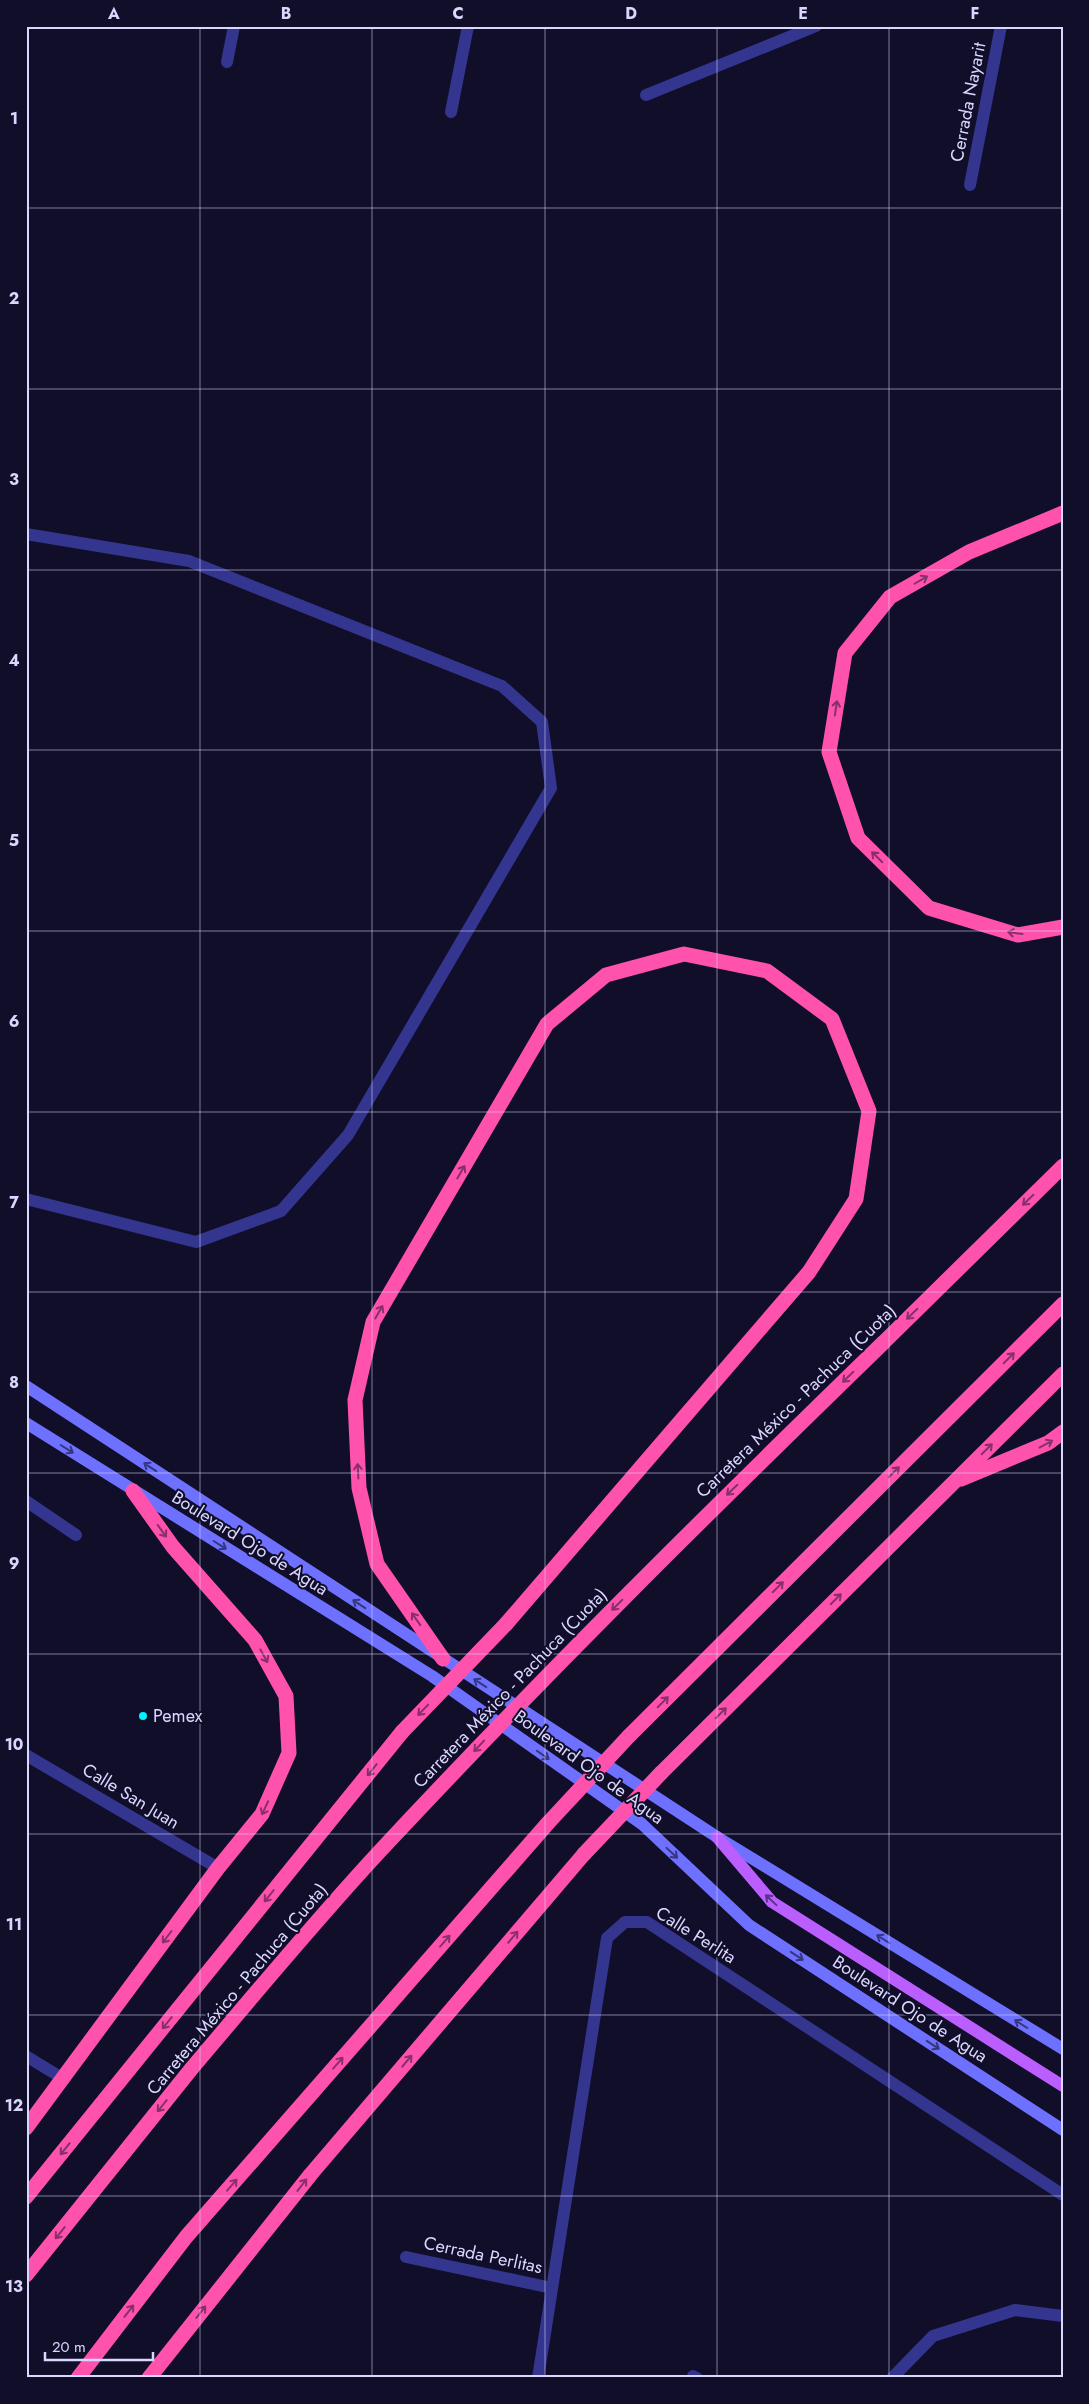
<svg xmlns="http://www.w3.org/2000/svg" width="1089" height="2404" viewBox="0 0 1089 2404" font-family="Jost,sans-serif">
  <rect width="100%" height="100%" fill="#110e2a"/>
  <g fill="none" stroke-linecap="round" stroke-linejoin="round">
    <!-- service -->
    <g stroke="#34358e" stroke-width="12">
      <path d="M646,95L816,26"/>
      <path d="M693,2376L697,2378"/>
      <path d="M892,2378L933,2336L1015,2310L1063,2316"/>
    </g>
    <!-- minor -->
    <g stroke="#34358e" stroke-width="12">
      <path d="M227,62L234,26"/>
      <path d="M451,112L468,26"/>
      <path d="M970,185L1001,26"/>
      <path d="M26,534L189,561L502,686L542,722L551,788L348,1135L281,1211L196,1242L26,1199"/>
      <path d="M26,1501L76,1535"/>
      <path d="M26,1755L218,1868"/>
      <path d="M26,2056L62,2078"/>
      <path d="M406,2257L552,2288"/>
      <path d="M538,2378L607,1938L625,1922H647L1063,2195"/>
    </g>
    <!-- secondary -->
    <g stroke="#6e71ff" stroke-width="12">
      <path d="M26,1386L717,1837L1063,2049"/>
      <path d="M26,1423L432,1676L642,1824L749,1925L1063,2130"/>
    </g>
    <!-- primary -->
    <path stroke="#bb5eff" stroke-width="12" d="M717,1837L772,1902L1063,2086"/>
    <!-- motorway -->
    <g stroke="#ff52ad" stroke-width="15">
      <path d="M1063,513L969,552L890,597L845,653L829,752L858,838L929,908L1018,935L1063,927"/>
      <path d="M883,1343L1063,1166"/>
      <path d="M961,1479L1048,1443L1063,1432"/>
      <path d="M443,1659L377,1564L359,1488L355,1400L373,1322L547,1024L606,975L684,954L767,971L832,1019L869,1111L856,1199L809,1272L506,1624"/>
      <path d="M629,1736L1063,1304"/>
      <path d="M661,1773L1063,1374"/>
      <path d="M26,2128L218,1868L262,1814L289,1753L286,1696L255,1640L173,1547L133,1491"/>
      <path d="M26,2197L402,1732"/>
      <path d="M26,2275L192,2068"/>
      <path d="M78,2378L186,2237L548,1823"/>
      <path d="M149,2378L311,2174L584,1854"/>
    </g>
    <!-- motorway-bridge -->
    <g stroke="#ff52ad" stroke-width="15">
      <path d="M402,1732L506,1624"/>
      <path d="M548,1823L629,1736"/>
      <path d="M584,1854L661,1773"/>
      <path d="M192,2068C254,1995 315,1921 380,1851C543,1676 712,1509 883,1343"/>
    </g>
  </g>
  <!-- one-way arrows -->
  <defs><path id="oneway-shaft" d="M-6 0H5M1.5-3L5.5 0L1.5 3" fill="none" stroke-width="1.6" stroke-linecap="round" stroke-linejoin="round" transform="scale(1.25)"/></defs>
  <g stroke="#88306c">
    <use href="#oneway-shaft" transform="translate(921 580) rotate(-30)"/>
    <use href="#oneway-shaft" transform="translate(836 708) rotate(-81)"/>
    <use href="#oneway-shaft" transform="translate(877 857) rotate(-135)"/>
    <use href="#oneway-shaft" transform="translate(1015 933) rotate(-172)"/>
    <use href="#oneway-shaft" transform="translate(461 1172) rotate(-60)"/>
    <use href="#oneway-shaft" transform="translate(1028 1200) rotate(136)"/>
    <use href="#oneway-shaft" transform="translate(379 1312) rotate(-60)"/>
    <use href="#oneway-shaft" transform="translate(912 1314) rotate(136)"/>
    <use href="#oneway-shaft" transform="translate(1009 1358) rotate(-45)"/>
    <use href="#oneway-shaft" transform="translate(848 1377) rotate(136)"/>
    <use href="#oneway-shaft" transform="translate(1046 1444) rotate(-28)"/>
    <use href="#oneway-shaft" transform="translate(987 1449) rotate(-45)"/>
    <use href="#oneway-shaft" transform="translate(358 1471) rotate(-93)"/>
    <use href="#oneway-shaft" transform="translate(894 1472) rotate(-45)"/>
    <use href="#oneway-shaft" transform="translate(732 1490) rotate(136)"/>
    <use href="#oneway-shaft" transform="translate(162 1531) rotate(54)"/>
    <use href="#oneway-shaft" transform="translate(778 1587) rotate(-45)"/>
    <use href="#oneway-shaft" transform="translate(836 1599) rotate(-45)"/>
    <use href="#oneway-shaft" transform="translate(617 1605) rotate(135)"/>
    <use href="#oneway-shaft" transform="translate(416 1619) rotate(-125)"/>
    <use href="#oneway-shaft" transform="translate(264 1656) rotate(61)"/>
    <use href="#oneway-shaft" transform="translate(663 1702) rotate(-45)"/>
    <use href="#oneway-shaft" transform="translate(423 1710) rotate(134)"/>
    <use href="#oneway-shaft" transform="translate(721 1713) rotate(-45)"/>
    <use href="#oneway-shaft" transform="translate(479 1746) rotate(133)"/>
    <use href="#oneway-shaft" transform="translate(372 1770) rotate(129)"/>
    <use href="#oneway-shaft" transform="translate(265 1808) rotate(115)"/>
    <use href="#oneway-shaft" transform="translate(269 1896) rotate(129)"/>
    <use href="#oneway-shaft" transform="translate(167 1937) rotate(127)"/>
    <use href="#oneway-shaft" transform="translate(513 1937) rotate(-50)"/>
    <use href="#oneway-shaft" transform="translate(445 1941) rotate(-49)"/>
    <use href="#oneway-shaft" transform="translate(167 2023) rotate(129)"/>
    <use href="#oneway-shaft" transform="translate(407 2061) rotate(-50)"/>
    <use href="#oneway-shaft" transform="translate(338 2063) rotate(-49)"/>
    <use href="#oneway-shaft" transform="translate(162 2106) rotate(129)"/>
    <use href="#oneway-shaft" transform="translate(65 2149) rotate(129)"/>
    <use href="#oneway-shaft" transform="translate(232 2185) rotate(-49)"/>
    <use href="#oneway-shaft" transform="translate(302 2185) rotate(-52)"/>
    <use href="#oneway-shaft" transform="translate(60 2233) rotate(129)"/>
    <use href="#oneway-shaft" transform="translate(129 2311) rotate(-52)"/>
    <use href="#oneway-shaft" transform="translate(201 2312) rotate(-52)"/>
  </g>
  <g stroke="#36367f">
    <use href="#oneway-shaft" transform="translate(67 1449) rotate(32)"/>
    <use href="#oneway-shaft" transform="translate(150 1467) rotate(-147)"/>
    <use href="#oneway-shaft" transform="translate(220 1545) rotate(32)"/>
    <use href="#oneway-shaft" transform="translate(359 1604) rotate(-147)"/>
    <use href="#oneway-shaft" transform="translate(480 1683) rotate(-147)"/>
    <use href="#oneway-shaft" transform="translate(543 1755) rotate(35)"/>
    <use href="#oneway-shaft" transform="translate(672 1853) rotate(43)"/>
    <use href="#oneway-shaft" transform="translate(883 1939) rotate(-148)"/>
    <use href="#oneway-shaft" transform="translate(797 1956) rotate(33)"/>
    <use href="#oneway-shaft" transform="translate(1021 2024) rotate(-148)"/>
    <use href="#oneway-shaft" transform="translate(933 2045) rotate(33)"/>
  </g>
  <use stroke="#5d328a" href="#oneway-shaft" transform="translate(771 1900) rotate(-137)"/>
  <!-- grid -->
  <path fill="none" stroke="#dad7ff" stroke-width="1" stroke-opacity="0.55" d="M200,26V2378M372,26V2378M545,26V2378M717,26V2378M889,26V2378M26,208H1063M26,389H1063M26,570H1063M26,750H1063M26,931H1063M26,1112H1063M26,1292H1063M26,1473H1063M26,1654H1063M26,1834H1063M26,2015H1063M26,2196H1063"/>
  <!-- markers -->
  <circle fill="#03f2ff" stroke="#110e2a" stroke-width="2" cx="143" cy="1716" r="5"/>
  <g text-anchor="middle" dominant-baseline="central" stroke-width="4" stroke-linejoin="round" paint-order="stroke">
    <!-- street labels -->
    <g font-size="18" fill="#dad7ff" stroke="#110e2a">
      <text transform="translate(968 102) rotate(-79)">Cerrada Nayarit</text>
      <text transform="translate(796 1401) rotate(-44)">Carretera México - Pachuca (Cuota)</text>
      <text transform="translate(250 1543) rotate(32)">Boulevard Ojo de Agua</text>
      <text transform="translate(510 1688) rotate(-46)">Carretera México - Pachuca (Cuota)</text>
      <text transform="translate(589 1767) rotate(36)">Boulevard Ojo de Agua</text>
      <text transform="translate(131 1796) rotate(31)">Calle San Juan</text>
      <text transform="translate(696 1935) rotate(32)">Calle Perlita</text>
      <text transform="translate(237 1989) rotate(-50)">Carretera México - Pachuca (Cuota)</text>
      <text transform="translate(910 2009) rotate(33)">Boulevard Ojo de Agua</text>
      <text transform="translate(483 2255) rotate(12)">Cerrada Perlitas</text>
    </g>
    <!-- poi labels -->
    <g font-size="18" fill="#dad7ff" stroke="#110e2a" text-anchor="start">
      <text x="153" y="1716">Pemex</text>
    </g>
  </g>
  <!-- border -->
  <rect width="1089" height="2404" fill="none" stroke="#110e2a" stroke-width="55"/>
  <!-- scale -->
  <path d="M45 2352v8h108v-8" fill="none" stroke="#dad7ff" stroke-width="2.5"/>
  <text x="52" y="2352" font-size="15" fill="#dad7ff" stroke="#110e2a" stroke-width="4" paint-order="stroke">20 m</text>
  <rect x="28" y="28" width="1034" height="2348" fill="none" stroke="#dad7ff" stroke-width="2"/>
  <g font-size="16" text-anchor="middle" font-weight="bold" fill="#dad7ff">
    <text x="114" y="19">A</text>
    <text x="286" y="19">B</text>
    <text x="458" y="19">C</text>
    <text x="631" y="19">D</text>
    <text x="803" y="19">E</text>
    <text x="975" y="19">F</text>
    <text x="14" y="124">1</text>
    <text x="14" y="304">2</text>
    <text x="14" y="485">3</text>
    <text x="14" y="666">4</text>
    <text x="14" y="846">5</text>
    <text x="14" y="1027">6</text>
    <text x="14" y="1208">7</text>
    <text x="14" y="1388">8</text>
    <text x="14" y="1569">9</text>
    <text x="14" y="1750">10</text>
    <text x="14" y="1930">11</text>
    <text x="14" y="2111">12</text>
    <text x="14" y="2292">13</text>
  </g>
</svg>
